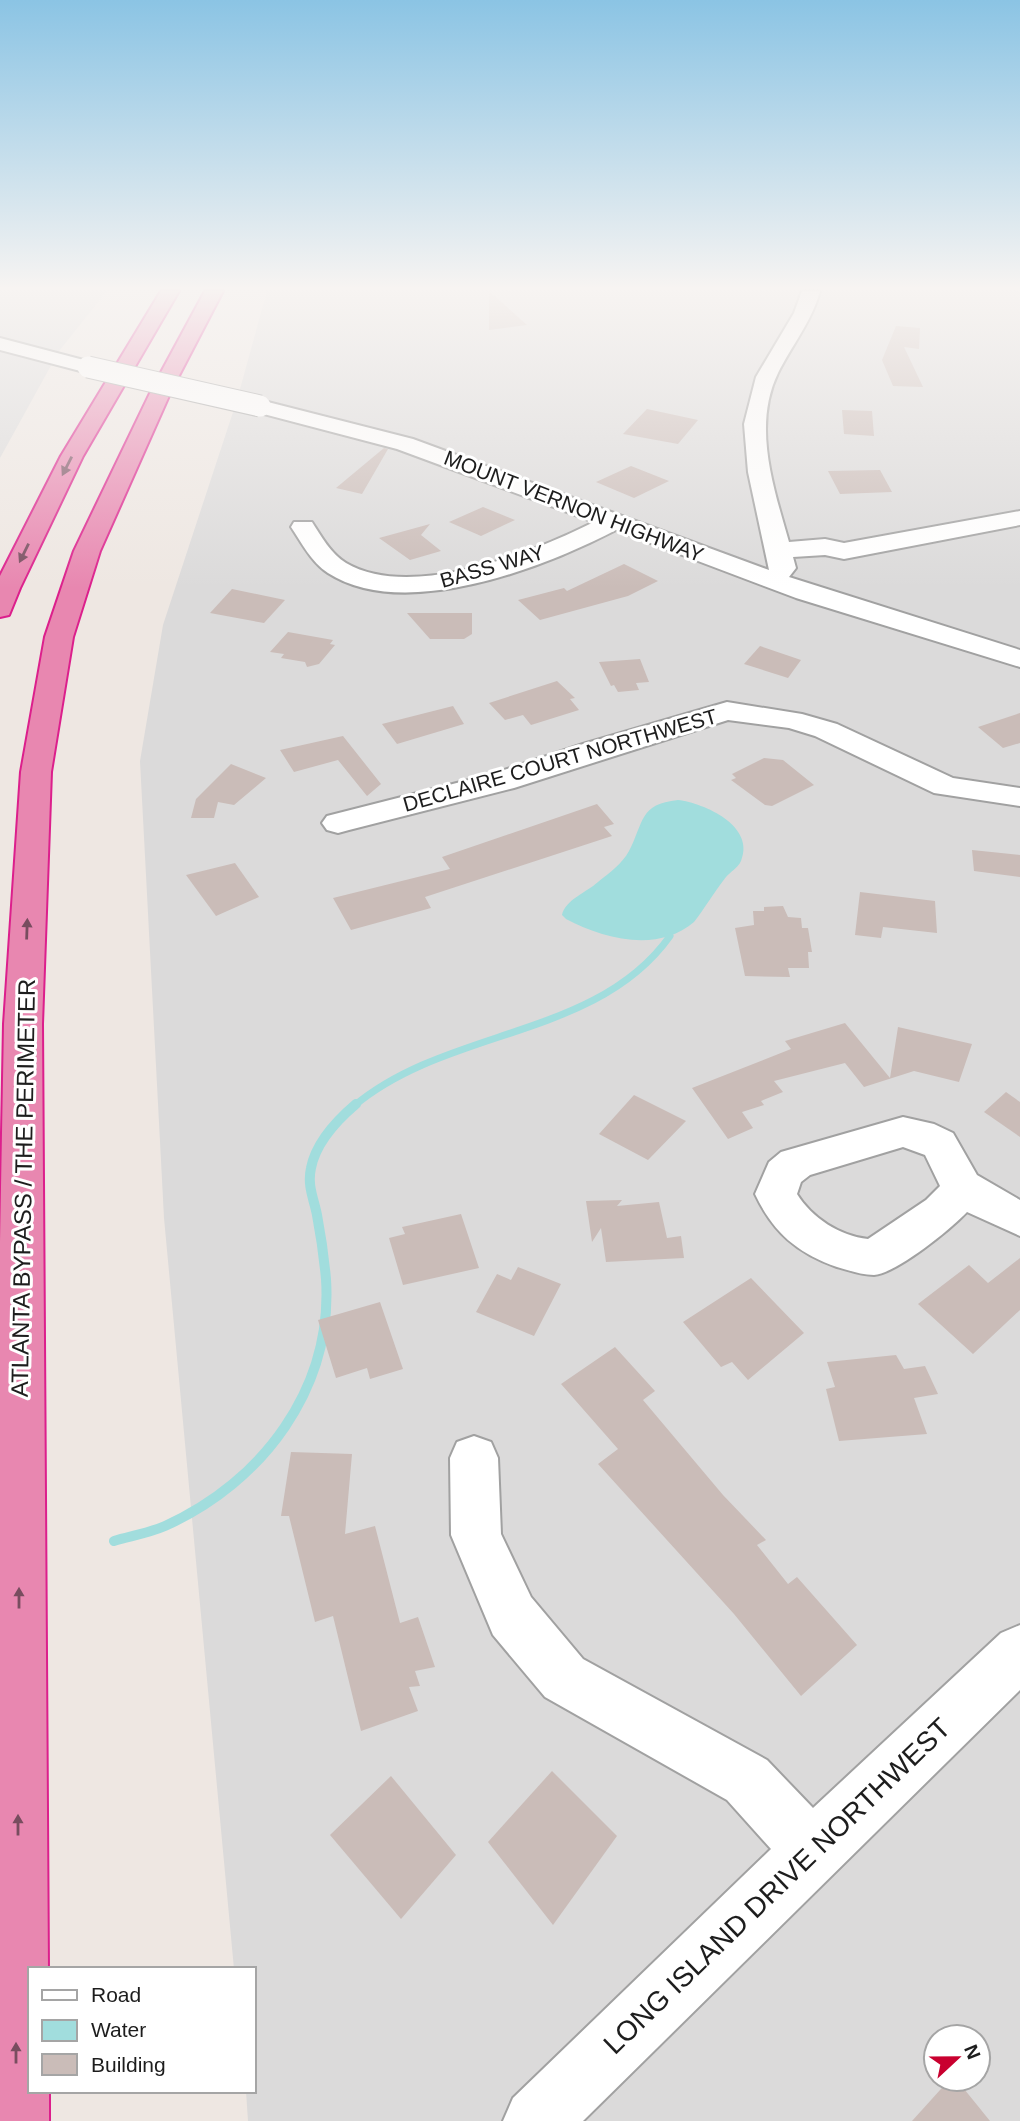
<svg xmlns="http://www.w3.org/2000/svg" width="1020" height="2121" viewBox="0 0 1020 2121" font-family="Helvetica,sans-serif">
  <rect width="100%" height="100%" fill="#eee7e2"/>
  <!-- residential -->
  <g fill="#dbdada" fill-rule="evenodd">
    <path d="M0,291H107L59,351L0,458Z"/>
    <path d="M267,291H1020V2121H248L246,2091H254V1969H234L164,1218L140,761L163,625L237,400ZM936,2037H978V2079H936Z"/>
  </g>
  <!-- water -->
  <path fill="#a1dddd" d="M678,800C704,803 756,826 741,861C738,868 730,872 726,877C714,892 705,908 694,922C658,953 604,939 566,919L562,915C565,900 587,892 598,882C609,873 622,864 629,851C644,822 639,804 678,800Z"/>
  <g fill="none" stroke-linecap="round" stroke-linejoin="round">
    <!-- stream-far1 -->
    <path stroke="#a1dddd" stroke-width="7" d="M354,1106C448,1027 597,1039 670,936"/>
    <!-- stream -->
    <path stroke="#a1dddd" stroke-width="10" d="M114,1541C131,1536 149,1533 165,1526C263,1482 333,1388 326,1279C324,1257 321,1236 317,1215C314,1199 307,1186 311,1168C316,1142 336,1121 356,1104"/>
  </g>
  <!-- building -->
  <g fill="#cabcb8">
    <path d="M489,291L527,325L489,330Z"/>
    <path d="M896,326L920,328L919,349L904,347L923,387L893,386L882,360Z"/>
    <path d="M647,409L698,420L678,444L623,434Z"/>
    <path d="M842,410L872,411L874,436L844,434Z"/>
    <path d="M384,448L388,449L362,494L336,488Z"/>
    <path d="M631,466L669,481L634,498L596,482Z"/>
    <path d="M880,470L892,492L840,494L828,471Z"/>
    <path d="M483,507L515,520L481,536L449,522Z"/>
    <path d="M430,524L421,535L441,551L410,560L379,538Z"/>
    <path d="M624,564L658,581L628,596L540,620L518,600L564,588L567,591Z"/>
    <path d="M232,589L285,600L264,623L210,613Z"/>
    <path d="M407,613H472V634L464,639H430Z"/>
    <path d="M288,632L333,640L330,644L335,645L319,664L307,667L305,662L281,658L284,654L270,652Z"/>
    <path d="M760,646L801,660L788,678L744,664Z"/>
    <path d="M640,659L649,682L636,683L639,690L618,692L614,685L611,686L599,662Z"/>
    <path d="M557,681L575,698L570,699L579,710L531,725L523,715L505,720L489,703Z"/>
    <path d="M453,706L464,724L397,744L382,724Z"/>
    <path d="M1020,713V743L1003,748L978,727Z"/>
    <path d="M343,736L381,784L367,796L338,760L294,772L280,750Z"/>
    <path d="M764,758L783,760L814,785L772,806L765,805L731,780L736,778L732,774Z"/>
    <path d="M231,764L266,778L234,805L218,802L214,818H191L196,799Z"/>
    <path d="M597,804L614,824L604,827L612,836L425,897L431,908L351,930L333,898L450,869L442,857Z"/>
    <path d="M972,850L1020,855V877L974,871Z"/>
    <path d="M235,863L259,897L216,916L186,875Z"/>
    <path d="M860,892L935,901L937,933L883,927L881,938L855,935Z"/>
    <path d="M783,906L788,917L801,918L802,928H808L812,952H808L809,968H788L790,977L745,976L735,928L754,925L753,911H764V907Z"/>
    <path d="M845,1023L890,1078L898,1027L972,1044L959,1082L914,1071L864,1087L845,1063L774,1081L783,1092L761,1101L764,1105L742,1112L753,1128L728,1139L692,1088L791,1049L785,1041Z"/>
    <path d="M1006,1092L1020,1102V1137L984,1112Z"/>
    <path d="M634,1095L686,1121L648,1160L599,1134Z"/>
    <path d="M622,1200L617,1206L659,1202L667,1238L681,1236L684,1258L606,1262L601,1228L592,1242L586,1201Z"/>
    <path d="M461,1214L479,1268L403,1285L389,1238L405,1234L402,1227Z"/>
    <path d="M1020,1258V1310L973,1354L918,1304L969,1265L988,1283Z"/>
    <path d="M518,1267L561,1284L534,1336L476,1312L497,1274L511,1280Z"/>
    <path d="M751,1278L804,1333L748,1380L732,1362L721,1367L683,1322Z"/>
    <path d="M380,1302L403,1369L370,1379L367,1368L336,1378L318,1320Z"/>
    <path d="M615,1347L655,1391L643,1400L723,1495L766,1540L757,1545L788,1584L797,1577L857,1645L801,1696L734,1614L598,1464L618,1449L561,1384Z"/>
    <path d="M896,1355L904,1369L925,1366L938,1394L914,1398L927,1434L839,1441L826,1389L835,1387L827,1362Z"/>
    <path d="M291,1452L352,1454L345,1534L375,1526L400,1623L418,1617L435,1667L415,1671L420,1686L409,1687L418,1711L361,1731L333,1616L315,1622L289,1516H281Z"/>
    <path d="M552,1771L617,1836L553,1925L488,1842Z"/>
    <path d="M391,1776L456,1855L401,1919L330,1835Z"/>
    <path d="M950,2079H956L990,2121H912Z"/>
  </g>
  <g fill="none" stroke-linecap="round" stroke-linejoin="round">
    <defs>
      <g id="minor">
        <path d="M802,291H820C812,321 792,345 778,373C752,426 774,489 789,542L825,539L844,543L1020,511V525L844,559L825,555L793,557L796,568L789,577L1020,650V667L796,598L616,530C543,568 404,622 328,573C312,563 301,542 291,527L294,522H312C321,536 331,554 346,563C411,601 532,553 594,522L397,449L252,411L249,406L260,400L413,439L769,570L748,472L744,424L756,377L794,313Z"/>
        <path d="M0,338L95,363L98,367L88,373L0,350Z"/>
        <path d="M727,702L802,714L837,724L953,778L1020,788V806L934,793L815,736L789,728L728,720L514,788L349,830L338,833L327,830L322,823L327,816L492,774L583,744Z"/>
        <path d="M903,1117L934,1124L953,1133L977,1175L1020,1200V1236L967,1212C951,1229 897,1273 874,1275C861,1275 848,1270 837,1267C797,1253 773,1232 755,1194L769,1162L781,1152ZM903,1147L925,1155L940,1186L926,1200L868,1239C840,1236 812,1218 797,1194L801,1182L810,1175Z"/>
        <path d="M474,1436L491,1442L498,1458L501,1534L531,1597L583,1659L767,1760L813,1808L1001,1633L1020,1625V1690L583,2121H503L513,2098L771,1849L727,1800L545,1697L493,1635L451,1535L450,1458L457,1442Z"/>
      </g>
      <g id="highway">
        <path d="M161,291H179L83,456L20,588L9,615L0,617V576L61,456Z"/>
        <path d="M205,291H223L172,389L100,551L73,637L51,772L42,1024L48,1969H30V2091H49V2121H0V1241L4,1024L21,772L45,637L74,551L152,389Z"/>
      </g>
    </defs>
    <!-- minor casing -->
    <use href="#minor" stroke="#a1a1a1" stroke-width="4"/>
    <!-- highway casing -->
    <use href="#highway" stroke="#dc1f8c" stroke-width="4"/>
    <!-- minor -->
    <use href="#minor" fill="#fff" fill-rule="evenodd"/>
    <!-- highway -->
    <use href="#highway" fill="#e887b0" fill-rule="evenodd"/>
    <defs>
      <path id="minor-bridge" d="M88,367L260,406"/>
    </defs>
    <!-- minor-bridge casing -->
    <use href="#minor-bridge" stroke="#a1a1a1" stroke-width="23" stroke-linecap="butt"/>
    <!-- minor-bridge -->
    <use href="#minor-bridge" stroke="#fff" stroke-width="21"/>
  </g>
  <!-- one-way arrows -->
  <defs><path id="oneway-solid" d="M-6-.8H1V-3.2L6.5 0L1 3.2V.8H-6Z" transform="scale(1.75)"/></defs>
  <g fill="#784d5f">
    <use href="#oneway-solid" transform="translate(67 466) rotate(117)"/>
    <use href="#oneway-solid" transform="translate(24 553) rotate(116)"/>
    <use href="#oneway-solid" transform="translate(27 929) rotate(-88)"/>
    <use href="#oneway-solid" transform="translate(19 1598) rotate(-90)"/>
    <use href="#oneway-solid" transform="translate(18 1825) rotate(-90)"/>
    <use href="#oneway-solid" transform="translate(16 2053) rotate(-90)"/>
  </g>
  <!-- sky -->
  <linearGradient id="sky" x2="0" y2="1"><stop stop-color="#8bc4e4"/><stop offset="0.49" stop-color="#f7f4f2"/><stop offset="1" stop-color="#f7f4f2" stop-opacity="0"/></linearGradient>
  <rect width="1020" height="588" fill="url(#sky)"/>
  <g text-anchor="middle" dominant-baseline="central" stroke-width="6" stroke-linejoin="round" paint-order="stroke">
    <!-- far-street labels -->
    <g font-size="21" fill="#1d1d1d" stroke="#fff">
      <text transform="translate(574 506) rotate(21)">MOUNT VERNON HIGHWAY</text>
      <text transform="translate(492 566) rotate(-16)">BASS WAY</text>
      <text transform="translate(560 760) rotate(-16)">DECLAIRE COURT NORTHWEST</text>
    </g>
    <!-- street labels -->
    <g font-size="24" fill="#1d1d1d" stroke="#fff">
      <text transform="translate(23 1188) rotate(-89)">ATLANTA BYPASS / THE PERIMETER</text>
    </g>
    <!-- near-street labels -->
    <g font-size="28" fill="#1d1d1d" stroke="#fff">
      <text transform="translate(777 1886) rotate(-44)">LONG ISLAND DRIVE NORTHWEST</text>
    </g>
  </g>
  <!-- legend -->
  <rect x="28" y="1967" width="228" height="126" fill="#ffffff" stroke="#a5a5a5" stroke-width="2"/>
  <rect x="42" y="1990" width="35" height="10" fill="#ffffff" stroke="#a5a5a5" stroke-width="2"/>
  <text x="91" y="2002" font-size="21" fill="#1d1d1d">Road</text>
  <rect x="42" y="2020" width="35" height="21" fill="#a1dddd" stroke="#a5a5a5" stroke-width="2"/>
  <text x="91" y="2037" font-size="21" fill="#1d1d1d">Water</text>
  <rect x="42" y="2054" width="35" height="21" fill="#cabcb8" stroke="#a5a5a5" stroke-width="2"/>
  <text x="91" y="2072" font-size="21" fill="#1d1d1d">Building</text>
  <!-- north arrow -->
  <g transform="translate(957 2058) rotate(68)"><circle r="33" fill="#ffffff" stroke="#a5a5a5" stroke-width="2"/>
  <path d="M0-5L12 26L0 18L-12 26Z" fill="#c9002f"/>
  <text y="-10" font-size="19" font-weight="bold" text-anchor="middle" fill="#1d1d1d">N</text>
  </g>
</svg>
